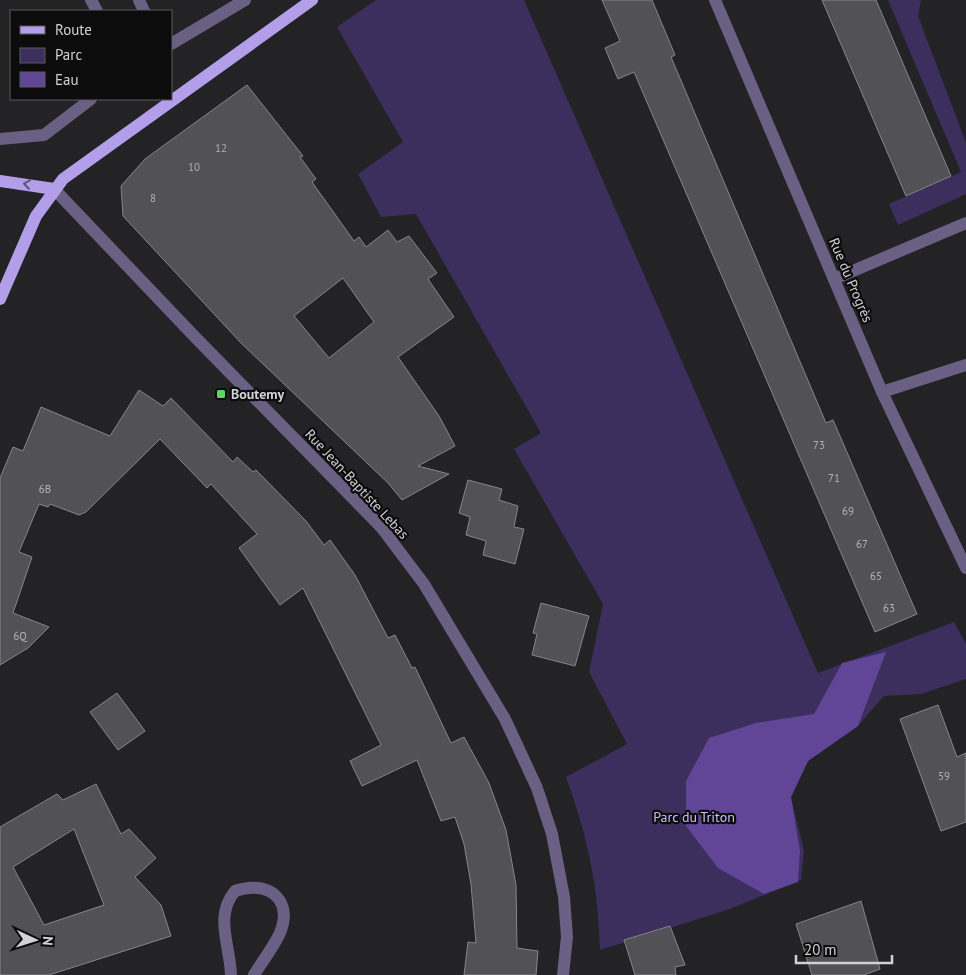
<svg xmlns="http://www.w3.org/2000/svg" width="966" height="975" viewBox="0 0 966 975" font-family="'PT Sans',sans-serif">
  <rect width="100%" height="100%" fill="#232225"/>
  <!-- green -->
  <g fill="#3c2e5d">
    <path d="M376,0H524L818,673L954,622L966,644V679L921,694L884,696L858,726L808,761L791,797L804,851L801,880L730,909L600,950C598,884 588,839 566,777L627,744L589,672L603,604L514,449L541,433L416,214L381,217L358,174L403,142L337,27Z"/>
    <path d="M888,0H921L918,16L966,143V194L898,225L889,204L961,172Z"/>
  </g>
  <!-- water -->
  <path fill="#614697" d="M886,652L858,726L808,761L791,797L800,851L798,882L764,894L718,868L686,826V781L709,738L756,723L814,714L842,663Z"/>
  <!-- building -->
  <g fill="#525155" stroke="#868589" fill-rule="evenodd">
    <path d="M602,0H652L675,55L671,57L826,423L833,420L917,614L875,632L634,72L618,79L605,48L620,41Z"/>
    <path d="M822,0H876L951,176L906,196Z"/>
    <path d="M247,85L303,156L300,157L316,179L312,182L354,241L359,237L366,247L388,230L397,242L409,236L437,273L428,279L454,317L398,357L439,416L455,446L418,466L449,474L402,500L388,483L242,344L123,216L121,186L145,159ZM343,278L374,322L329,358L294,316Z"/>
    <path d="M139,390L163,406L171,398L233,462L237,457L253,472L256,470L306,521L324,545L330,540L355,575L388,638L395,635L412,668L415,667L451,743L464,737L489,783L506,830L516,885L517,948L538,951L536,975H464L468,942L476,943L471,884L464,844L455,817L441,821L417,760L362,786L350,761L381,745L303,588L280,605L239,548L257,534L211,484L207,488L160,439L86,512L79,515L50,504L48,507L39,504L19,552L32,557L13,613L49,627L28,648L0,665V478L13,447L23,451L41,407L110,436Z"/>
    <path d="M468,480L502,489L499,500L518,506L514,527L524,529L515,564L483,555L486,541L466,535L470,517L459,513Z"/>
    <path d="M541,603L589,616L575,666L532,655L537,634L533,633Z"/>
    <path d="M117,693L145,731L118,750L90,712Z"/>
    <path d="M938,705L957,757L966,753V822L941,831L900,719Z"/>
    <path d="M96,784L121,834L129,829L156,858L135,877L161,905L171,936L49,975H0V827L57,794L63,800ZM74,829L104,905L44,925L13,867Z"/>
    <path d="M861,901L880,969L864,975H812L796,924Z"/>
    <path d="M670,926L685,965L675,967L676,975H635L624,940Z"/>
  </g>
  <g fill="none" stroke-linecap="round" stroke-linejoin="round">
    <!-- minor -->
    <g stroke="#6a6084" stroke-width="12">
      <path d="M91,0L97,11"/>
      <path d="M139,0L144,11"/>
      <path d="M715,0L882,392L966,568"/>
      <path d="M171,44L245,0"/>
      <path d="M0,139L44,135L91,99"/>
      <path d="M54,189L195,337L381,527L424,584L505,719L537,788L552,834L564,897L567,937L563,975"/>
      <path d="M834,279L966,223"/>
      <path d="M882,392L966,365"/>
      <path d="M231,975C230,945 214,916 235,891C269,879 295,901 279,935C272,949 262,962 254,975"/>
    </g>
    <!-- major -->
    <g stroke="#b29ee9" stroke-width="12">
      <path d="M0,181L54,189"/>
      <path d="M0,299L36,216L63,179L312,0"/>
    </g>
  </g>
  <!-- one-way arrows -->
  <defs><path id="oneway-chevron" d="M-2-3.5L2.5 0L-2 3.5" fill="none" stroke-width="1.6" stroke-linecap="round" stroke-linejoin="round" transform="scale(1.25)"/></defs>
  <use stroke="#5f557b" href="#oneway-chevron" transform="translate(27 184) rotate(-171)"/>
  <!-- markers -->
  <rect fill="#5dd56d" stroke="#0c0c0d" stroke-width="2" x="216" y="389" width="10" height="10" rx="2.5"/>
  <g text-anchor="middle" dominant-baseline="central" stroke-width="4.5" stroke-linejoin="round" paint-order="stroke">
    <!-- number labels -->
    <g font-size="11" fill="#b2b2b4">
      <text x="221" y="148">12</text>
      <text x="194" y="167">10</text>
      <text x="153" y="198">8</text>
      <text x="819" y="445">73</text>
      <text x="834" y="478">71</text>
      <text x="45" y="489">6B</text>
      <text x="848" y="511">69</text>
      <text x="862" y="544">67</text>
      <text x="876" y="576">65</text>
      <text x="889" y="608">63</text>
      <text x="20" y="636">6Q</text>
      <text x="944" y="776">59</text>
    </g>
    <!-- street labels -->
    <g font-size="14" fill="#d2d2d4" stroke="#0c0c0d">
      <text transform="translate(851 280) rotate(67)">Rue du Progrès</text>
      <text transform="translate(357 484) rotate(47)">Rue Jean-Baptiste Lebas</text>
    </g>
    <!-- poi labels -->
    <g font-size="14" font-weight="bold" fill="#d2d2d4" stroke="#0c0c0d" text-anchor="start">
      <text x="231" y="394">Boutemy</text>
    </g>
    <!-- park labels -->
    <g font-size="14" fill="#cdbcff" stroke="#0c0c0d">
      <text x="694" y="817">Parc du Triton</text>
    </g>
  </g>
  <!-- legend -->
  <rect x="10" y="10" width="162" height="90" fill="#0c0c0d" stroke="#5b5b5d"/>
  <rect x="20" y="26" width="25" height="8" fill="#b29ee9" stroke="#5b5b5d"/>
  <text x="55" y="35" font-size="15" fill="#d2d2d4">Route</text>
  <rect x="20" y="48" width="25" height="15" fill="#3c2e5d" stroke="#5b5b5d"/>
  <text x="55" y="60" font-size="15" fill="#d2d2d4">Parc</text>
  <rect x="20" y="72" width="25" height="15" fill="#614697" stroke="#5b5b5d"/>
  <text x="55" y="85" font-size="15" fill="#d2d2d4">Eau</text>
  <!-- north arrow -->
  <g transform="translate(35 940) rotate(94)" stroke="#0c0c0d" stroke-width="4" paint-order="stroke">
  <path d="M0-4L9 19L0 12L-9 19Z" fill="#d2d2d4"/>
  <text y="-8" font-size="14" font-weight="bold" text-anchor="middle" fill="#d2d2d4">N</text>
  </g>
  <!-- scale -->
  <path d="M796 955v8h96v-8" fill="none" stroke="#d2d2d4" stroke-width="2.5"/>
  <text x="804" y="955" font-size="15" fill="#d2d2d4" stroke="#0c0c0d" stroke-width="4" paint-order="stroke">20 m</text>
</svg>
